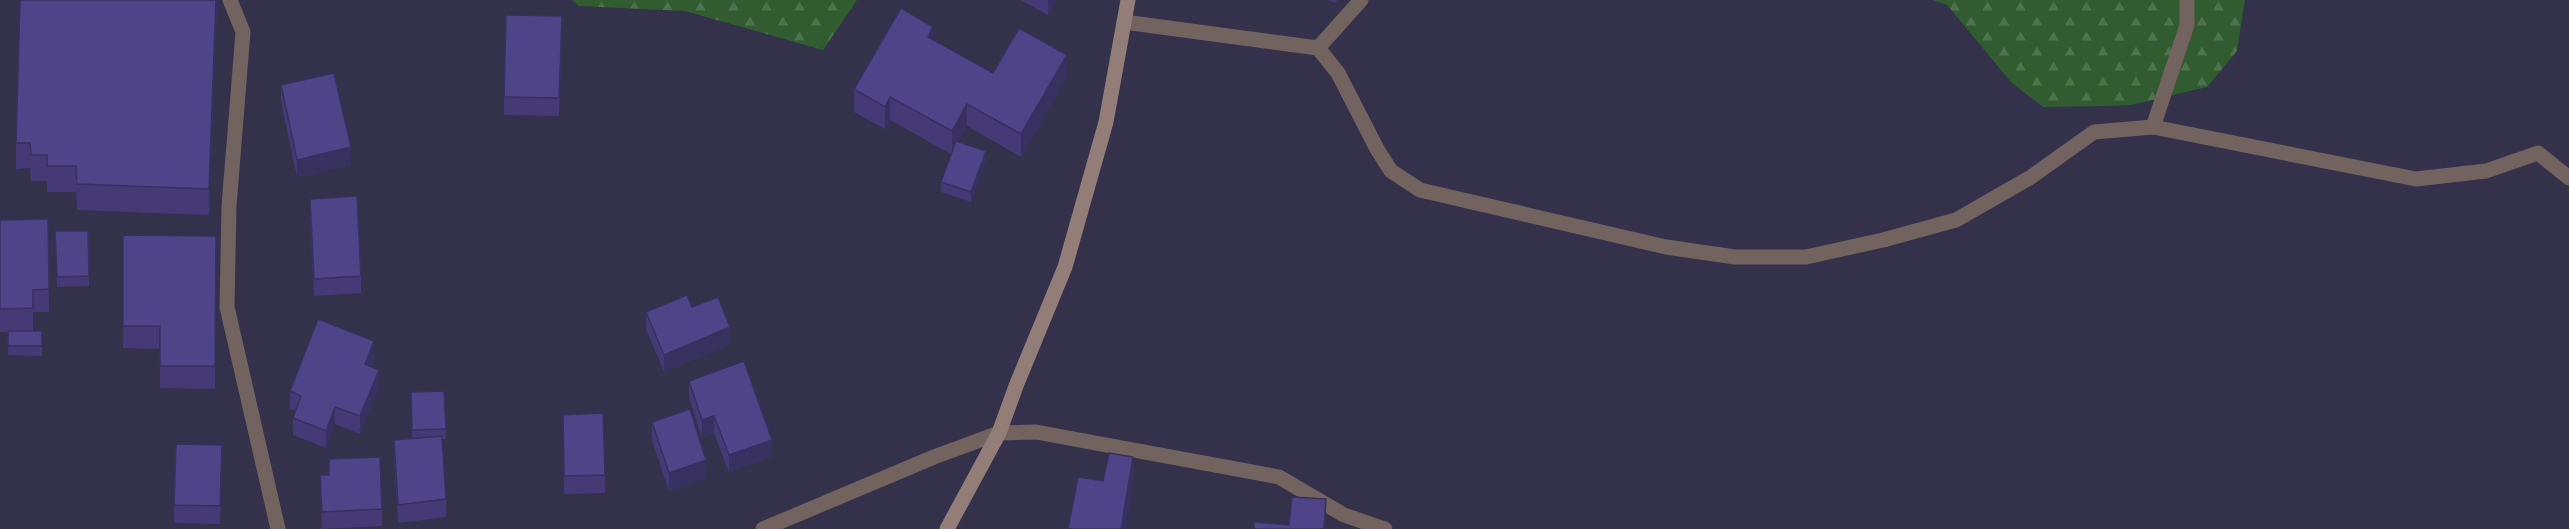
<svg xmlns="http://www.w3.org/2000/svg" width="2569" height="529" viewBox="0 0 2569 529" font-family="Cabin,sans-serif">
  <defs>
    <pattern id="forest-firs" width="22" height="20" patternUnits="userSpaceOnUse" patternTransform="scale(1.5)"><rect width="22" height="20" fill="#315c30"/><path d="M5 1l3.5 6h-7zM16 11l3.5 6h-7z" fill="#4e724e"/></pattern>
  </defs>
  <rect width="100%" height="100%" fill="#34314a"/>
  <!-- forest -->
  <g fill="url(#forest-firs)">
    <path d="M572,0H857L823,50L685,11L579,6Z"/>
    <path d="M1933,0H2245L2237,51L2207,87L2131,105L2100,106L2043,107L2011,82L1947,5Z"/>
  </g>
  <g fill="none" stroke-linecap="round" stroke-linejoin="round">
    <!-- street -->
    <g stroke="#72635f" stroke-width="15">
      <path d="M230,0L243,32L229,206L227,307L278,529"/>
      <path d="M1124,22L1318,48L1338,73L1377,149L1391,171L1420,190L1666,247L1735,257H1806L1883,240L1956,220L2031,177L2094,132L2153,127L2416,179L2486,171L2538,153L2569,178"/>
      <path d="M1318,48L1361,0"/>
      <path d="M2153,127L2187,25V0"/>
      <path d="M763,529L934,457L999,433L1036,432L1279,477L1344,515L1385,529"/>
    </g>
    <!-- secondary -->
    <path stroke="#937d77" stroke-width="15" d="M947,529L999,433L1016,386L1065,267L1106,122L1128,0"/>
  </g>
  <!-- wall -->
  <g fill="#453a75">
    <path d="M217,0L209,215L77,210L76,192H47V181H31L30,168L16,169V143Z"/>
    <path d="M1020,0H1056L1048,15Z"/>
    <path d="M1327,0H1337L1336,3Z"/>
    <path d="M562,34L559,116L504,115V97Z"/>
    <path d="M933,40L993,73L1067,77L1021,157L967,126L958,142L986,161L971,202L941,192V182L951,154L890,120L885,129L854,112V89Z"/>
    <path d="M281,85L351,165L297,177L281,102Z"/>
    <path d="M310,199L361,276V293L314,296L310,217Z"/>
    <path d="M48,219L49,312H33V331H42V356L8,355V332H0V220Z"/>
    <path d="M55,231H88L89,286L57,287Z"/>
    <path d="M123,235L216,236L215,389L160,388V349L123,348Z"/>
    <path d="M692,307L730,345L664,372L646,329V312Z"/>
    <path d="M374,358L371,367L379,387L360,434L335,424L326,448L293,435V418L296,411L290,409V391Z"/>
    <path d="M689,381L772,457L729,472L714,433L702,437L689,398Z"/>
    <path d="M444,391L446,439H442L446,499V517L398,523L394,458V440L412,439L411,392Z"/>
    <path d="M563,415L605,475V493L564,494Z"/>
    <path d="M652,422L706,478L669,491L652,440Z"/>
    <path d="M329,459L382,509V526L322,529L320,475H329Z"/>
    <path d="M222,463L220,524L174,523V505Z"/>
  </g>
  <!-- shaded-wall -->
  <g fill="#38305f">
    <path d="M216,0L217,10L209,215V189Z"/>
    <path d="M1048,0H1056L1048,15Z"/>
    <path d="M933,27V49L928,37Z"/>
    <path d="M1067,55V77L1021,157V134Z"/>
    <path d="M890,97V120L885,129V107Z"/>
    <path d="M967,104V126L952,154V131Z"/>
    <path d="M351,147V165L297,177V160Z"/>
    <path d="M986,151V161L971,202V192Z"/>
    <path d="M730,327V345L664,372V355Z"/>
    <path d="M374,341V358L365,382V364Z"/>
    <path d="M379,370V387L360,434V416Z"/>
    <path d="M335,407V424L326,448V431Z"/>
    <path d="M714,416V433L702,437V420Z"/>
    <path d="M772,440V457L729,472V455Z"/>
    <path d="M1133,457V486L1126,529H1121Z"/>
    <path d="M706,460V478L669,491V473Z"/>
    <path d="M1326,499V529H1324Z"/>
  </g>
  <!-- building -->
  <g fill="#504488" stroke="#38305f" stroke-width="1.5">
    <path d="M20,0H216L209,189L77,184L76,166H47V155H31L30,143H16Z"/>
    <path d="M901,8L933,27L928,37L993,73L1019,28L1067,55L1021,134L967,104L952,131L890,97L885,107L854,89Z"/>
    <path d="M506,15L562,16L559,98L504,97Z"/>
    <path d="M334,73L351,147L297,160L281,85Z"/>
    <path d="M956,141L986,151L971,192L941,182Z"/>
    <path d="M357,196L361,276L314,279L310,199Z"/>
    <path d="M48,219L49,289L33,290V308L0,309V220Z"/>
    <path d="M55,231H88L89,276L57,277Z"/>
    <path d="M123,235L216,236L215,366H160V326H123Z"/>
    <path d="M687,295L692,307L718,297L730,327L664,355L646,312Z"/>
    <path d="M318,319L374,341L365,364L379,370L360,416L335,407L326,431L293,418L301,396L290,391Z"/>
    <rect x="8" y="331" width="34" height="15"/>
    <path d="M744,361L772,440L729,455L714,416L702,420L689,381Z"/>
    <path d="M444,391L446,429L412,430L411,392Z"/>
    <path d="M690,409L706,460L669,473L652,422Z"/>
    <path d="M603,413L605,475L564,476L563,415Z"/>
    <path d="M442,436L446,499L398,505L394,440Z"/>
    <path d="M176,444L222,445L220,506L174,505Z"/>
    <path d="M1109,453L1133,457L1121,529H1068L1078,477L1103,481Z"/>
    <path d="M380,457L382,509L322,512L320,475H329V459Z"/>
    <path d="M1292,497L1326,499L1324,529H1254V522L1289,525Z"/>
  </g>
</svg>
